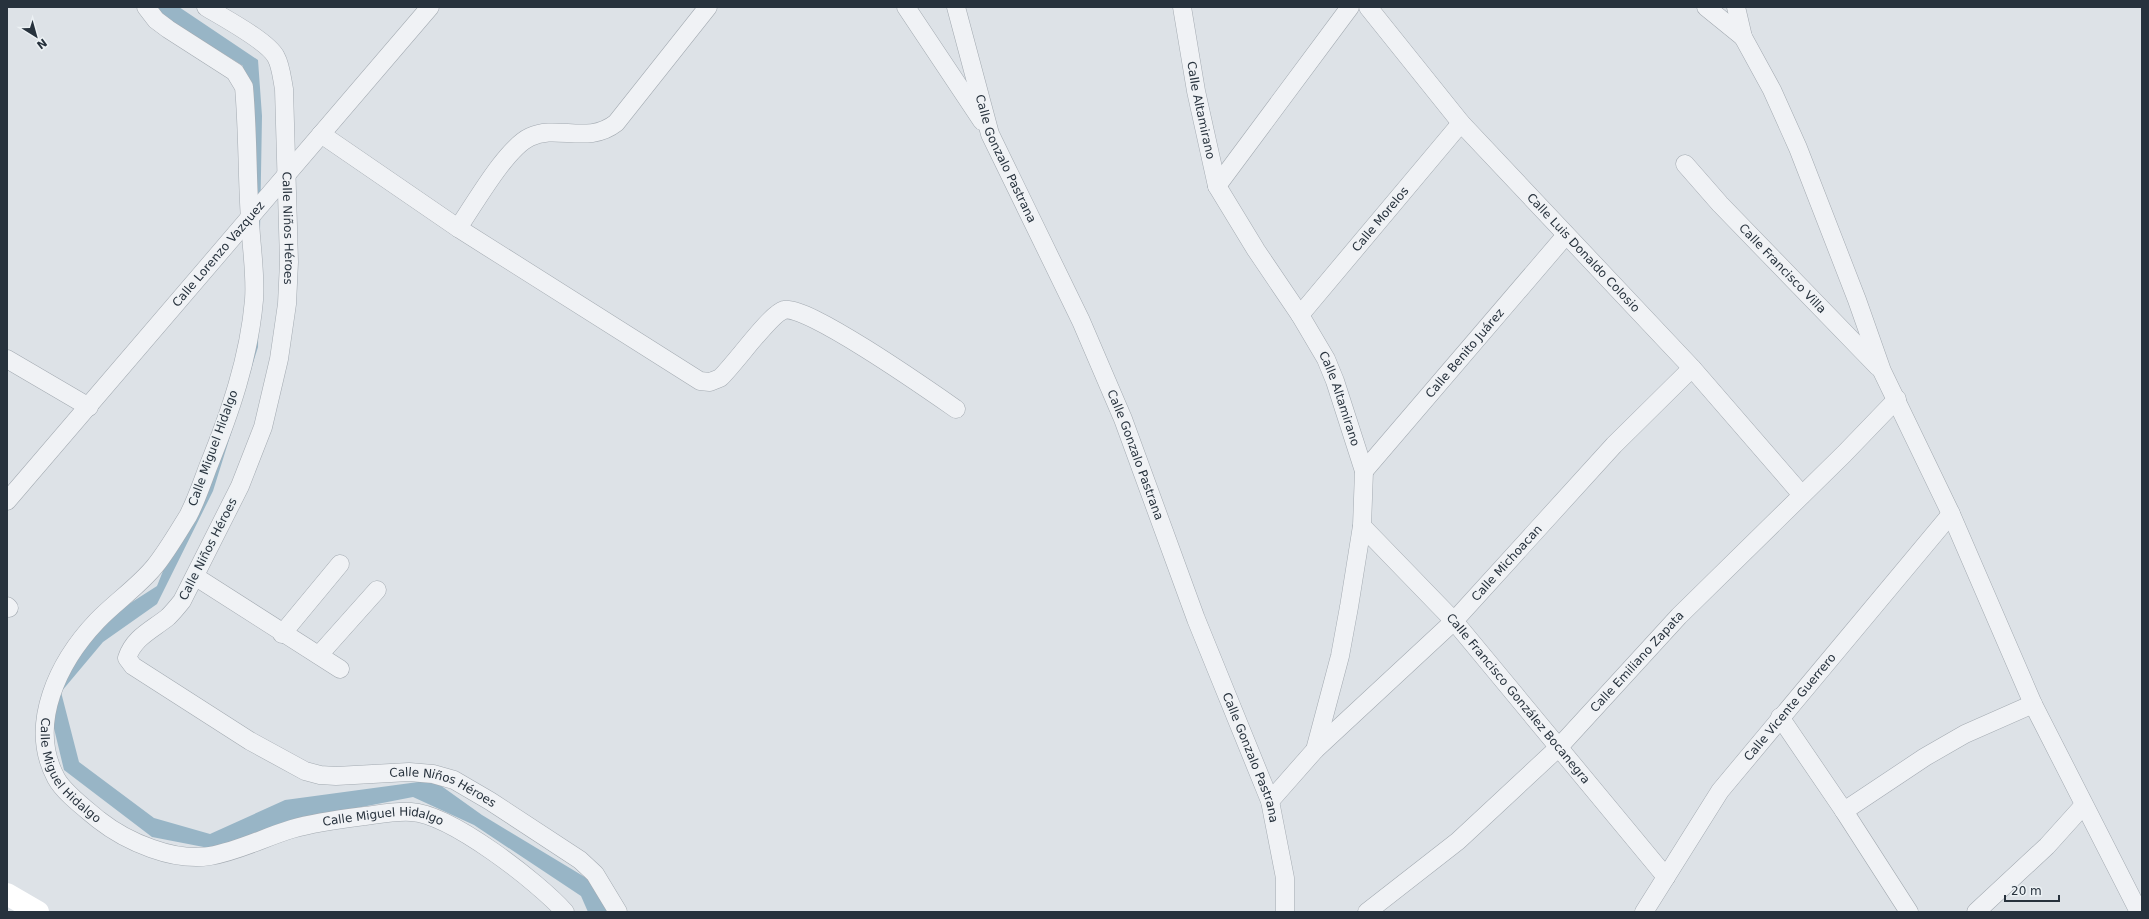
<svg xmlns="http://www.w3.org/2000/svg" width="2149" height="919" viewBox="0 0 2149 919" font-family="'DejaVu Sans',sans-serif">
  <rect width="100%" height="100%" fill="#dde2e7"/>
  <!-- water -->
  <path fill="#98b5c6" d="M155,7H179L258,60L262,116L258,347L213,491L157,604L103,642L61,692L79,762L154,818L210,834L285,800L433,780L482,815L593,882L608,912H588L581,896L474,825L413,797L295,820L214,849L152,837L64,770L46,695L93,627L157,586L203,471L236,380L255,277L243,66L160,14Z"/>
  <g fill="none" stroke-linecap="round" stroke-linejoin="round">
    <defs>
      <g id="street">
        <path id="s1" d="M146,7L156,20L168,29L235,72L244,87C248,132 247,176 250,220C251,246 256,274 254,300C249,358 230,413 208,467C202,483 196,501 188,516C178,532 167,551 155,566C138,587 115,602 97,621C59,661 27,724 56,778C64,793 86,809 99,820C127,842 174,862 210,856C239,851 265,837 292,829C316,822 341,819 365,816C380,814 396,811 411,812C451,814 538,882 565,912"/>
        <path id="s2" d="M206,7C222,17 268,41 276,57C281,66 282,79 284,89L289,262L287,304L279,359L263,427L240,486L182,601C178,606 173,612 168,617C152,630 134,637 127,658L133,666L250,741L305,771L320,775L336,776L409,772L433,774L454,780L490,801L580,860L595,874L618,912"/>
        <path d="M906,7L982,121"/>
        <path id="s3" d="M956,7L990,134L1081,321L1123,419L1196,619L1270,801L1285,878V912"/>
        <path id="s4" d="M1182,7L1196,91L1217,186L1256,250L1300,315L1326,359L1335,381L1364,471L1362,526L1349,607L1340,656L1315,750L1270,801"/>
        <path id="s5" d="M1368,7L1461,123L1692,368L1802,495"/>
        <path d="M1706,7L1743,37"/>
        <path d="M1736,7L1743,37L1772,90L1798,148L1857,300L1882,371L1951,514L2033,704L2139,912"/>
        <path d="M321,134L458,228L700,381L710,382L720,378C735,364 770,314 784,310C805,303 933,393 956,409"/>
        <path id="s6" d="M1685,164L1720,204L1878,367"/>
        <path d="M1217,186L1350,7"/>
        <path d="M458,228C474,205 506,148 530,137C557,124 588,145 616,123L708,7"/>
        <path id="s7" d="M1300,315L1461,123"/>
        <path d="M7,359L89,407"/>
        <path id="s8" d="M1364,471L1566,235"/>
        <path id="s9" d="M7,501L430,7"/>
        <path id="s10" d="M1362,526L1454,621L1666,877"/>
        <path d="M196,577L340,669"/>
        <path d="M7,606L9,608"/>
        <path d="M282,634L340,564"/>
        <path d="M319,655L377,590"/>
        <path d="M1780,717L1844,811L1909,912"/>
        <path id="s11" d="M1315,750L1454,621L1614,445L1692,368"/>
        <path d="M1844,811L1925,757L1965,734L2033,704"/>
        <path id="s12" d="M1367,912L1458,841L1559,747L1679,616L1844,454L1897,399"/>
        <path id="s13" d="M1644,912L1720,791L1951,514"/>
        <path d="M1976,912L2047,846L2083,806"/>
      </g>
    </defs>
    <!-- street casing -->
    <use href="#street" stroke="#a3aab1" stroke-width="19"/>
    <!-- street -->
    <use href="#street" stroke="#f0f2f5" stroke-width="18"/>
    <!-- secondary -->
    <path stroke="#fff" stroke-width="22" d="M7,894L38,912"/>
  </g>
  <g text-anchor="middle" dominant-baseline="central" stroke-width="3" stroke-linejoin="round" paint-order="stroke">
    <!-- street labels -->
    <g font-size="12" fill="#27323d" stroke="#ecf1f4">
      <text stroke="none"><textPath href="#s4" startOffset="105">Calle Altamirano</textPath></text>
      <text stroke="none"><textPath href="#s3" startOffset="160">Calle Gonzalo Pastrana</textPath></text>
      <text stroke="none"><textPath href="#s7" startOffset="125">Calle Morelos</textPath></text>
      <text stroke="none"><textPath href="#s2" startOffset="259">Calle Niños Héroes</textPath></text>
      <text stroke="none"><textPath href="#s5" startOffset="327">Calle Luis Donaldo Colosio</textPath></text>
      <text stroke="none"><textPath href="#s9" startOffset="325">Calle Lorenzo Vazquez</textPath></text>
      <text stroke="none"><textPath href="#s6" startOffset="143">Calle Francisco Villa</textPath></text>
      <text stroke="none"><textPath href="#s8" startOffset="155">Calle Benito Juárez</textPath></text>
      <text stroke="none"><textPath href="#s4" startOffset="429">Calle Altamirano</textPath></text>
      <text transform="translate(213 448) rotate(-70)">Calle Miguel Hidalgo</text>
      <text stroke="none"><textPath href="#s3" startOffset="484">Calle Gonzalo Pastrana</textPath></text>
      <text transform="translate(208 549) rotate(-63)">Calle Niños Héroes</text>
      <text stroke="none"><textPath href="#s11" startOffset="268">Calle Michoacan</textPath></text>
      <text stroke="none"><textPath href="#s12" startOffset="369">Calle Emiliano Zapata</textPath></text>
      <text stroke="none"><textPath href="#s10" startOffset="233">Calle Francisco González Bocanegra</textPath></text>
      <text stroke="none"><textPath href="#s13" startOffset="252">Calle Vicente Guerrero</textPath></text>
      <text stroke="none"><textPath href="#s3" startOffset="808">Calle Gonzalo Pastrana</textPath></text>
      <text stroke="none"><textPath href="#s1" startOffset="881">Calle Miguel Hidalgo</textPath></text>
      <text stroke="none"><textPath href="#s2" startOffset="1086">Calle Niños Héroes</textPath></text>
      <text stroke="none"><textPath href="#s1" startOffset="1241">Calle Miguel Hidalgo</textPath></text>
    </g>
  </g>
  <!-- border -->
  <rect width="2149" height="919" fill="none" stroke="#27323d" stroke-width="16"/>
  <!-- north arrow -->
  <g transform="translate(36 36) rotate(143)" stroke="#ecf1f4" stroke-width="3" paint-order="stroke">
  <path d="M0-3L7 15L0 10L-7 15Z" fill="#27323d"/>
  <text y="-6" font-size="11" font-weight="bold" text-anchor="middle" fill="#27323d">N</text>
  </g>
  <!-- scale -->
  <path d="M2005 895v6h54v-6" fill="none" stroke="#27323d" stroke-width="2"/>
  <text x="2011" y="895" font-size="12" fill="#27323d" stroke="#ecf1f4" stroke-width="3" paint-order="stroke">20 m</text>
</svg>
